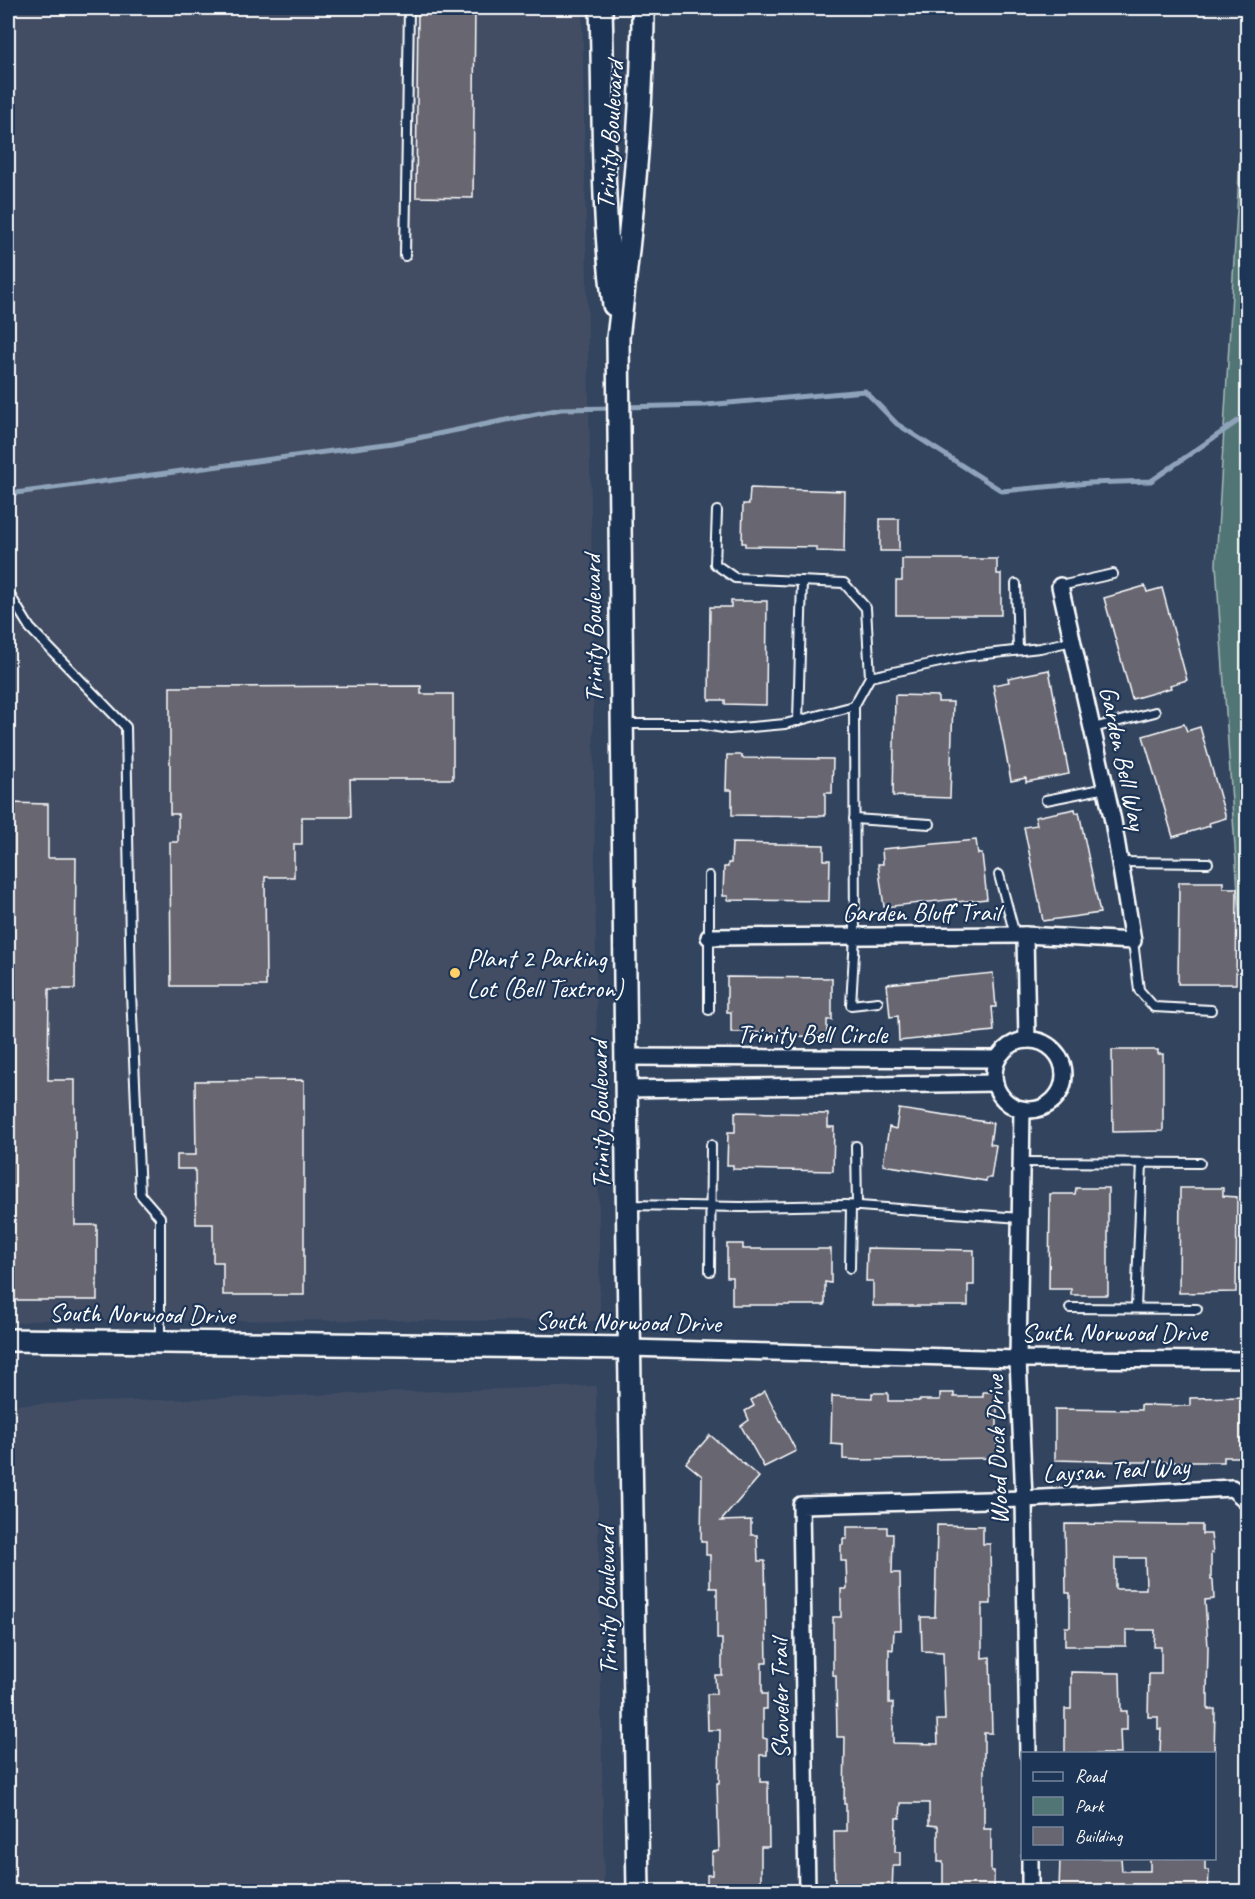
<svg xmlns="http://www.w3.org/2000/svg" width="1255" height="1899" viewBox="0 0 1255 1899" font-family="Caveat,sans-serif">
  <rect width="100%" height="100%" fill="#33445f"/>
  <filter id="ink" filterUnits="userSpaceOnUse"><feTurbulence type="fractalNoise" baseFrequency=".0167" numOctaves="2"/><feDisplacementMap in="SourceGraphic" scale="12" xChannelSelector="R" yChannelSelector="G"/><feConvolveMatrix kernelMatrix="1 2 1 2 8 2 1 2 1" color-interpolation-filters="sRGB"/></filter>
  <g filter="url(#ink)">
    <!-- built -->
    <g fill="#434e64">
      <path d="M8,8H582L591,514L600,1321L38,1320L8,1324Z"/>
      <path d="M596,1386L604,1891H8V1405Z"/>
    </g>
    <!-- green -->
    <path fill="#517475" stroke="#a8baba" stroke-width="1.5" d="M1247,40L1248,1026H1247L1216,564Z"/>
    <g fill="none" stroke-linecap="round" stroke-linejoin="round">
      <!-- stream -->
      <g stroke="#8fa4ba" stroke-width="5">
        <path d="M623,407L706,405L865,391L897,424L1002,491L1089,483L1151,481L1248,414"/>
        <path d="M8,494L393,443L561,409L614,408"/>
      </g>
    </g>
    <!-- building -->
    <g fill="#676671" stroke="#fff" stroke-width="1.5" fill-rule="evenodd">
      <path d="M418,8H475L473,198L416,197Z"/>
      <path d="M750,488L845,491L844,552L816,551V547L745,546V543H742L743,504H749Z"/>
      <rect x="880" y="519" width="19" height="32"/>
      <path d="M902,559H997V574H1001V615H896V581H902Z"/>
      <path d="M1145,586L1147,592L1162,588L1187,680L1170,685L1171,688L1132,699L1104,598Z"/>
      <path d="M731,601H767L766,705L725,704V700H709L710,607H731Z"/>
      <path d="M1049,670L1069,774L1026,782V778L1011,781L993,685L1009,682L1008,678Z"/>
      <path d="M421,686V694H453V779H350L351,817H302V844H294V877H265L266,986H171L170,842H178V814H170V687Z"/>
      <path d="M895,695L938,696V702H953L950,798L893,796Z"/>
      <path d="M1184,724L1187,731L1200,727L1226,818L1209,823L1210,826L1173,837L1143,736Z"/>
      <path d="M727,755H742V758L833,759L832,793H825V816L732,815V790H726Z"/>
      <path d="M8,803L48,804V858H76L75,989H49L48,1080H75V1225H97V1300H8Z"/>
      <path d="M1075,809L1076,813L1079,812L1100,913L1043,921L1024,827L1037,825L1035,817Z"/>
      <path d="M976,840L978,854H982L987,899L956,902V899L884,907L878,864H883L882,849Z"/>
      <path d="M732,843L824,845V860H830L829,901L728,900V896H723L724,867H728V863H731Z"/>
      <path d="M1179,882H1223V888H1237L1236,984H1178Z"/>
      <path d="M993,973L996,1007H992L994,1031L899,1041L898,1016L890,1017L887,984Z"/>
      <path d="M727,977L832,978V1020H827V1037L793,1036V1033L731,1032V1012H727Z"/>
      <path d="M1112,1050H1158V1054H1163V1131L1113,1132Z"/>
      <path d="M304,1080V1295H223V1262H213V1224H196L195,1169H177V1155H196L195,1081Z"/>
      <path d="M899,1109L993,1123L990,1144L996,1145L991,1178H986V1181L883,1165L889,1127L896,1129Z"/>
      <path d="M735,1112L828,1114V1127H834L833,1171L733,1169V1165H727L728,1132H735Z"/>
      <path d="M1076,1188H1108V1295H1071V1289H1049L1050,1194H1075Z"/>
      <path d="M1180,1188H1223V1196L1237,1197L1236,1292L1179,1293Z"/>
      <path d="M727,1244H743V1249H831V1283L825,1282V1305H732V1277H727Z"/>
      <path d="M867,1248L974,1250V1285H968V1306H873V1281H866Z"/>
      <path d="M765,1391L796,1451L764,1467L741,1426L749,1420L745,1411L754,1406L751,1400Z"/>
      <path d="M983,1392H997V1458L860,1460L843,1459V1445L831,1444L832,1396L872,1398V1393H888V1401H919V1400H940V1393H954V1397H983Z"/>
      <path d="M1248,1397V1457H1224V1462H1133L1055,1460V1409L1141,1410V1405L1190,1406V1398Z"/>
      <path d="M710,1435L759,1477L721,1521L751,1520V1535H757L758,1561H765L767,1663H762V1694H767V1709H763V1738L767,1739V1755H760V1782H768L769,1847H761V1892H707V1875H712V1852L719,1851L717,1783H719L720,1730H708L707,1694H716L715,1675H722V1639H717V1588H710V1555H706V1542H701L702,1476L686,1463Z"/>
      <path d="M1065,1524L1202,1525V1534H1211L1213,1553H1211V1580H1213L1214,1599L1205,1600L1208,1647L1207,1694H1208V1709H1215L1214,1754H1160L1161,1729H1158V1717H1148L1149,1674H1161V1647H1154L1155,1630H1126V1646H1065V1627H1070V1593H1066ZM1115,1558H1145L1146,1589H1115Z"/>
      <path d="M937,1525L983,1526V1544H990L991,1604H982V1658L990,1657L992,1733H984V1829H991V1871H994V1889H990V1892H943V1862H938V1826L929,1825V1803H901L900,1818H896L895,1852H900V1866H893L892,1892H835L834,1831H846V1804H844L845,1737H837L836,1676L833,1675V1617H841V1589H847L846,1561H841V1545H843V1539H847V1527H887V1534H893L892,1573H900L901,1630H894L893,1650L889,1649V1703H893V1743L938,1744L937,1720H945L943,1652L922,1651L921,1617H935Z"/>
      <path d="M1071,1672L1120,1673L1121,1711H1127V1730H1120L1121,1754H1065V1709H1071Z"/>
      <path d="M1060,1858H1121L1122,1871H1150V1858H1205V1870H1209L1208,1892H1147L1146,1885L1118,1886V1892H1059Z"/>
    </g>
    <g fill="none" stroke-linecap="round" stroke-linejoin="round">
      <defs>
        <g id="lane">
          <path d="M405,256L409,8"/>
          <path d="M717,511L715,564L735,578L844,583L866,608L870,677L854,706L855,936L851,1005L878,1002"/>
          <path d="M1016,584L1018,650"/>
          <path d="M1060,586L1113,574"/>
          <path d="M8,592L30,628L126,727L131,993L140,1194L160,1217V1341"/>
          <path d="M870,677L968,656L1040,648L1073,641"/>
          <path d="M798,721L802,581"/>
          <path d="M624,724H699L729,729L785,724L854,706"/>
          <path d="M1093,728L1155,712"/>
          <path d="M1046,800L1106,788"/>
          <path d="M854,819L930,824"/>
          <path d="M1120,862L1208,863"/>
          <path d="M999,875L1015,935"/>
          <path d="M709,876V1010"/>
          <path d="M1133,941L1139,990L1154,1007L1211,1010"/>
          <path d="M856,1146L857,1206"/>
          <path d="M1021,1162L1200,1163"/>
          <path d="M629,1205L741,1207L846,1205L1020,1218"/>
          <path d="M850,1268L851,1206"/>
          <path d="M710,1271L711,1145"/>
          <path d="M1070,1308L1197,1309"/>
          <path d="M1136,1308L1142,1163"/>
        </g>
        <g id="street">
          <path d="M1025,935L1027,1040"/>
          <path d="M709,937L1025,935L1133,941L1113,821L1060,586"/>
          <circle cx="1029" cy="1075" r="35"/>
          <path d="M626,1057L997,1059"/>
          <path d="M626,1089L995,1083"/>
          <path d="M1022,1109L1018,1359L1024,1499L1028,1754"/>
          <path d="M630,1348L1018,1359L1248,1360"/>
          <path d="M1030,1858V1892"/>
          <path d="M807,1892L801,1505L1024,1499L1232,1488L1248,1502"/>
        </g>
        <g id="secondary">
          <path d="M601,8C604,106 601,207 614,305"/>
          <path d="M8,1340L630,1348"/>
          <path d="M638,1892L628,1256L618,338C631,229 643,118 643,8"/>
        </g>
      </defs>
      <!-- lane casing -->
      <use href="#lane" stroke="#fff" stroke-width="12"/>
      <!-- street casing -->
      <use href="#street" stroke="#fff" stroke-width="20"/>
      <!-- secondary casing -->
      <use href="#secondary" stroke="#fff" stroke-width="26"/>
      <!-- lane -->
      <use href="#lane" stroke="#1d3557" stroke-width="8"/>
      <!-- street -->
      <use href="#street" stroke="#1d3557" stroke-width="15"/>
      <!-- secondary -->
      <use href="#secondary" stroke="#1d3557" stroke-width="21"/>
    </g>
  </g>
  <!-- markers -->
  <circle fill="#ffd166" stroke="#1d3557" stroke-width="2" cx="455" cy="973" r="6"/>
  <g text-anchor="middle" dominant-baseline="central" stroke-width="4.5" stroke-linejoin="round" paint-order="stroke">
    <!-- street labels -->
    <g font-size="26" fill="#fff" stroke="#1d3557">
      <text transform="translate(610 135) rotate(-86)">Trinity Boulevard</text>
      <text transform="translate(593 629) rotate(-91)">Trinity Boulevard</text>
      <text transform="translate(1123 758) rotate(78)">Garden Bell Way</text>
      <text x="921" y="912">Garden Bluff Trail</text>
      <text x="812" y="1034">Trinity Bell Circle</text>
      <text transform="translate(600 1115) rotate(-91)">Trinity Boulevard</text>
      <text transform="translate(142 1314) rotate(1)">South Norwood Drive</text>
      <text transform="translate(628 1322) rotate(1)">South Norwood Drive</text>
      <text x="1114" y="1332">South Norwood Drive</text>
      <text transform="translate(997 1450) rotate(-92)">Wood Duck Drive</text>
      <text transform="translate(1116 1470) rotate(-3)">Laysan Teal Way</text>
      <text transform="translate(607 1601) rotate(-91)">Trinity Boulevard</text>
      <text transform="translate(780 1699) rotate(-91)">Shoveler Trail</text>
    </g>
    <!-- poi labels -->
    <g font-size="26" fill="#fff" stroke="#1d3557" text-anchor="start">
      <text x="467" y="958">Plant 2 Parking<tspan x="467" dy="30">Lot (Bell Textron)</tspan></text>
    </g>
  </g>
  <!-- margin -->
  <rect width="1255" height="1899" fill="none" stroke="#1d3557" stroke-width="30"/>
  <rect x="15" y="15" width="1225" height="1869" fill="none" stroke="#fff" stroke-width="2" filter="url(#ink)"/>
  <!-- legend -->
  <rect x="1021" y="1752" width="195" height="108" fill="#1d3557" stroke="#77869a" stroke-width="1.5"/>
  <rect x="1033" y="1772" width="30" height="9" fill="#1d3557" stroke="#77869a" stroke-width="1.5"/>
  <text x="1075" y="1782" font-size="18" fill="#ffffff">Road</text>
  <rect x="1033" y="1797" width="30" height="18" fill="#517475" stroke="#77869a" stroke-width="1.5"/>
  <text x="1075" y="1812" font-size="18" fill="#ffffff">Park</text>
  <rect x="1033" y="1827" width="30" height="18" fill="#676671" stroke="#77869a" stroke-width="1.5"/>
  <text x="1075" y="1842" font-size="18" fill="#ffffff">Building</text>
</svg>
